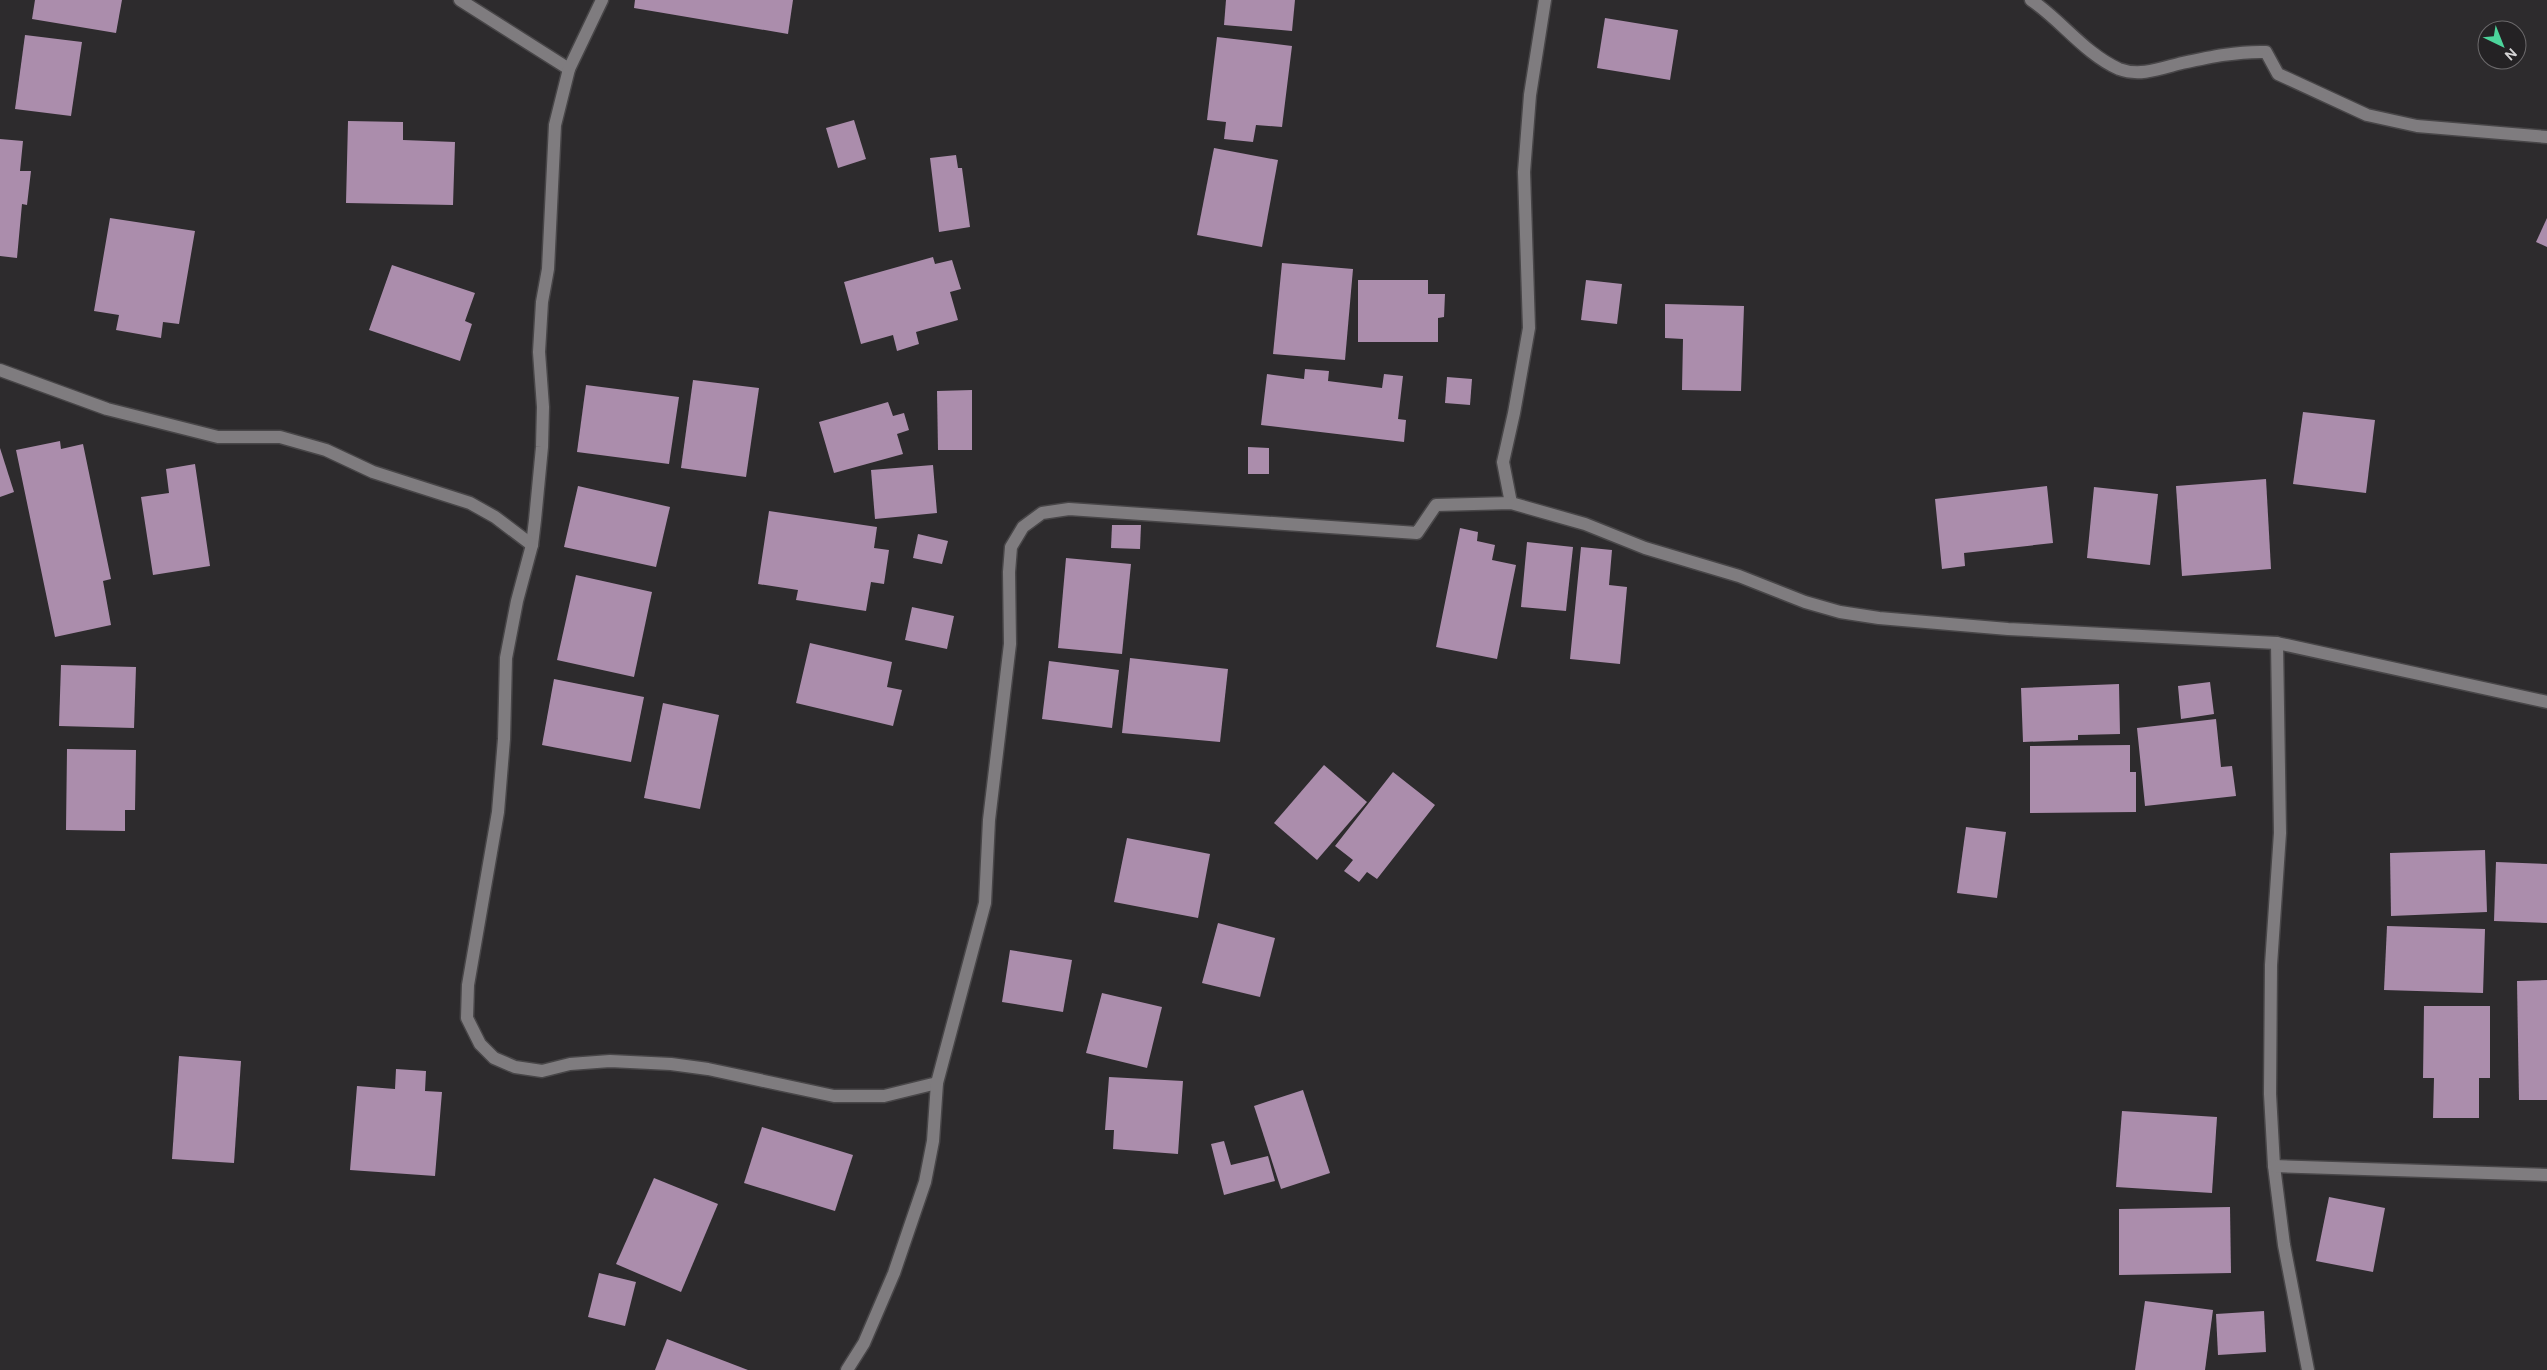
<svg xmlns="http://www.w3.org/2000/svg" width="2547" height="1370" viewBox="0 0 2547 1370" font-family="'DM Sans',sans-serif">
  <rect width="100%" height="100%" fill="#2d2b2d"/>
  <!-- building -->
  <g fill="#ab8dac">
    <path d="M35,0H122L116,33L32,19Z"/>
    <path d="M635,0H793L788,34L634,8Z"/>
    <path d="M1226,0H1295L1292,31L1224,25Z"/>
    <path d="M1605,18L1678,30L1670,80L1597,68Z"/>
    <path d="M25,35L82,42L71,116L15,109Z"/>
    <path d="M1217,37L1292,46L1282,127L1256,125L1253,142L1224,139L1226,122L1207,120Z"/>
    <path d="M854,120L866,159L838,168L826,128Z"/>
    <path d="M348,121L403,122V140L455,142L453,205L346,203Z"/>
    <path d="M0,139L23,141L20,171H31L27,205L22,204L17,258L0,256Z"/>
    <path d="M1214,148L1278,160L1262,247L1197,235Z"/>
    <path d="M956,155L958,168H962L970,227L939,232L930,158Z"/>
    <path d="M110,218L195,231L179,324L163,322L161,338L116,330L119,315L94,311Z"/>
    <path d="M2547,218V247L2536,242Z"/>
    <path d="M933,257L935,264L952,260L961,289L950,292L958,320L916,332L919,344L897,351L893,335L861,344L844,282Z"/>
    <path d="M1282,263L1353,269L1345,360L1273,354Z"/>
    <path d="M392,265L475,293L465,321L472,324L460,361L369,330Z"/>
    <path d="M1358,280H1428V294H1445L1444,317L1438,318V342H1358Z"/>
    <path d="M1586,280L1622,284L1617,324L1581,320Z"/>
    <path d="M1665,304L1744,306L1741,391L1682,390L1683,339L1665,338Z"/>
    <path d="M1305,369L1329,371L1328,381L1382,388L1384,374L1403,376L1398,419L1406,420L1404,442L1261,425L1267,374L1304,379Z"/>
    <path d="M1447,377L1472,379L1470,405L1445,403Z"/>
    <path d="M693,380L759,388L746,477L681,468Z"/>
    <path d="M586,385L679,397L669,464L577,452Z"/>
    <path d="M972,390V450H938L937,391Z"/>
    <path d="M888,402L893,416L904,413L909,430L897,434L903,454L834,473L819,422Z"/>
    <path d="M2303,412L2375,420L2366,493L2293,484Z"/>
    <path d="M60,441L61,449L83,444L111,579L103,581L111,625L55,637L16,450Z"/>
    <path d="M1248,447L1269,448V474H1248Z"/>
    <path d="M0,448L14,492L0,497Z"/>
    <path d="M195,464L210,566L153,575L141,497L169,493L166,469Z"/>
    <path d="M933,465L937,513L875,519L871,470Z"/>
    <path d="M2266,479L2271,569L2182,576L2176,486Z"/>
    <path d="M578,486L670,507L656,567L564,547Z"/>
    <path d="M2047,486L2053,543L1964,553L1965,566L1942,569L1935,499Z"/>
    <path d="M2094,487L2158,494L2150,565L2087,558Z"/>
    <path d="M769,511L877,527L874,548L889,550L884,584L871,582L866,611L796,600L798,590L758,584Z"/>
    <path d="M1112,525H1141L1140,549L1111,548Z"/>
    <path d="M1460,528L1478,532L1477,541L1495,545L1492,560L1516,565L1497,659L1436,647Z"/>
    <path d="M918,534L948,541L942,564L913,558Z"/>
    <path d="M1527,542L1573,547L1566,611L1521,607Z"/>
    <path d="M1581,547L1612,550L1609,585L1627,587L1620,664L1570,659Z"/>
    <path d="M1066,558L1131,564L1122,654L1058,648Z"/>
    <path d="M576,575L652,592L634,677L557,660Z"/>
    <path d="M912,607L954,616L947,649L905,640Z"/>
    <path d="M810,643L892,662L887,687L902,690L893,726L796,703Z"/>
    <path d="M1130,658L1228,669L1220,742L1122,733Z"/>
    <path d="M1049,661L1119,670L1112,728L1042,719Z"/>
    <path d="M61,665L136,667L134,728L59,726Z"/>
    <path d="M554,679L644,697L631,762L542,745Z"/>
    <path d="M2210,682L2214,714L2181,719L2178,686Z"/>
    <path d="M2119,684L2120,734L2078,735V740L2023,742L2021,688Z"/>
    <path d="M663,703L719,715L700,809L644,798Z"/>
    <path d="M2216,719L2221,767L2232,766L2236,796L2145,806L2137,728Z"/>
    <path d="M2130,745V772H2136V812L2030,813V746Z"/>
    <path d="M67,749L136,750L135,810H125V831L66,830Z"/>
    <path d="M1324,765L1367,802L1317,860L1274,823Z"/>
    <path d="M1393,772L1435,805L1377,879L1367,872L1359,882L1344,871L1353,860L1335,846Z"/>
    <path d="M1966,827L2006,832L1997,898L1957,893Z"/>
    <path d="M1127,838L1210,854L1198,918L1114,902Z"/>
    <path d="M2485,850L2487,912L2391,916L2390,853Z"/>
    <path d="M2496,862L2547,864V923L2494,921Z"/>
    <path d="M1218,923L1275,938L1260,997L1202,983Z"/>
    <path d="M2387,926L2485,929L2483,993L2384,990Z"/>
    <path d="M1010,950L1072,960L1063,1012L1002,1002Z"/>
    <path d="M2547,980V1100H2519L2517,981Z"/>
    <path d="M1102,993L1162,1007L1147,1068L1086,1053Z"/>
    <path d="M2424,1006H2490V1078H2479V1118H2433L2434,1078H2423Z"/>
    <path d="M179,1056L241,1061L234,1163L172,1159Z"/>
    <path d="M396,1069L426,1071L425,1091L442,1092L435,1176L350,1170L357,1086L395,1089Z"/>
    <path d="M1109,1077L1183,1081L1178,1154L1113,1149L1114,1130H1105Z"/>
    <path d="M1303,1090L1330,1173L1281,1189L1254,1106Z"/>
    <path d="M2122,1111L2217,1117L2212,1193L2116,1187Z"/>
    <path d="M762,1127L853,1155L835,1211L744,1183Z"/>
    <path d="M1224,1141L1231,1165L1268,1156L1275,1181L1224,1195L1211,1144Z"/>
    <path d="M654,1178L718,1204L681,1292L616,1264Z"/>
    <path d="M2329,1197L2385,1208L2373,1272L2316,1261Z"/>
    <path d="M2230,1207L2231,1273L2119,1275V1209Z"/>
    <path d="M599,1273L636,1282L625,1326L588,1317Z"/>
    <path d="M2145,1301L2213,1310L2205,1370H2135Z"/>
    <path d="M2264,1311L2266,1352L2218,1355L2216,1314Z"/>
    <path d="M667,1339L748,1370H655Z"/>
  </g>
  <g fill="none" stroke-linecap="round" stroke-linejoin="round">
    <defs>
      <g id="street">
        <path d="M460,0L569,69"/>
        <path d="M602,0L569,69L555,125L548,269L542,302L539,352L543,407L542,447L535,520L532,545L517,601L506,658L504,739L498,812L468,985L467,1018L480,1044L494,1058L515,1067L542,1071L570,1064L610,1061L671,1064L708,1069L834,1096H884L937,1083"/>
        <path d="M2031,0C2061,20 2085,54 2119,69C2140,77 2162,68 2182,63C2210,57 2238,51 2266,52L2278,74L2367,115L2417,126L2547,137"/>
        <path d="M0,370L107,409L218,437H280L326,450L373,472L470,503L495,517L532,545"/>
        <path d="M1511,503L1503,462L1514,413L1529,328L1524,172L1530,95L1545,0"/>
        <path d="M2277,643L2280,833L2271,965L2270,1094L2274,1166L2284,1245L2308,1370"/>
        <path d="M2274,1166L2547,1175"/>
        <path d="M847,1370L864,1343L894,1273L925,1182L933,1141L937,1083L985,903L989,820L1010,644L1009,572L1011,547L1023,527L1042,513L1069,509L1417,533L1436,505L1511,503L1585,524L1645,548L1739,576L1805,602L1840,612L1879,618L2008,629L2277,643L2547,702"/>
      </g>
    </defs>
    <!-- street casing -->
    <use href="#street" stroke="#484648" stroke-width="15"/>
    <!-- street -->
    <use href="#street" stroke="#7f7c7f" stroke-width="12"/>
  </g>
  <!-- north arrow -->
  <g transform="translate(2502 45) rotate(137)"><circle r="24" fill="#242224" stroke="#6b696b"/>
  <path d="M0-4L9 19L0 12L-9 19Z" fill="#4cd49b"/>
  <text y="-8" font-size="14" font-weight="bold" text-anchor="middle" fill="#d5d4d5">N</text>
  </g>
</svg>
